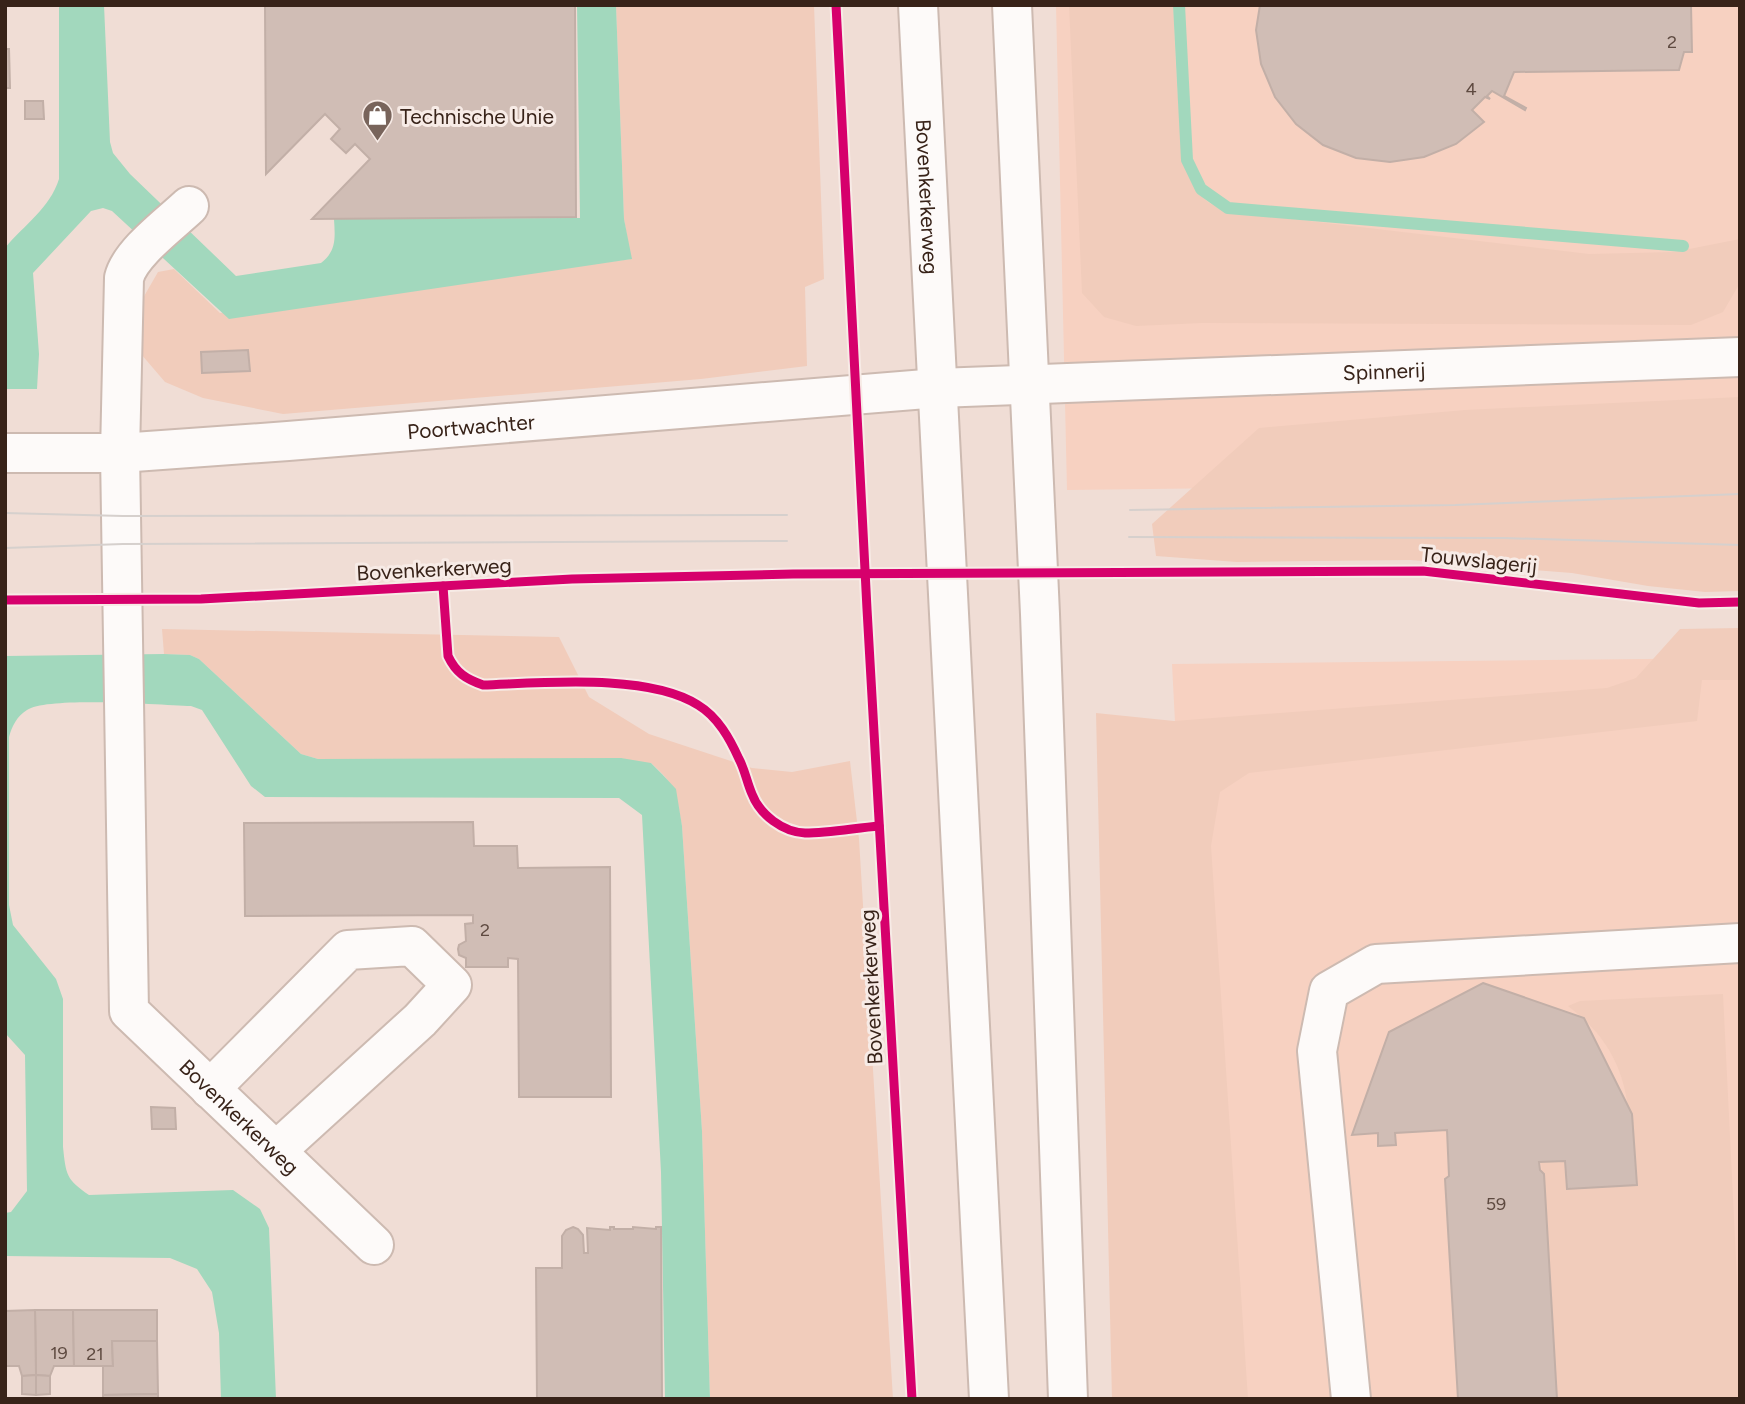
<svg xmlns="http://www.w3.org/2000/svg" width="1745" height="1404" viewBox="0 0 1745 1404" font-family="Figtree,sans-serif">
  <rect width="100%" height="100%" fill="#f0ddd5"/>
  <!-- built -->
  <g fill="#f7d1c1">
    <path d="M1056,5H1740V482L1067,490Z"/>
    <path d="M1740,658V1399H1210L1172,664Z"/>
  </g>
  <!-- green -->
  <g fill="#f1ccbb">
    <path d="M616,5H814L824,279L805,287L807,366L701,379L283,414L203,398L165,382L141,354L139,305L158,272L174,269L220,313L631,259L624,219Z"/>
    <path d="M1069,5H1173C1176,47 1175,178 1208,202C1222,213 1258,214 1275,217L1589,254L1674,252L1740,239V283L1723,312L1691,325L1202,323L1136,326L1104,317L1082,293Z"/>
    <path d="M1740,397V591L1705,592L1648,586L1572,573L1410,560L1237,562L1156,556L1152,524L1259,428L1465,410Z"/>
    <path d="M1740,628V680H1702L1697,721L1249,773L1220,792L1211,846L1248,1399H1112L1096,713L1174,721L1607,688L1636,678L1680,629Z"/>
    <path d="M162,629L559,637L589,697L649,734L752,768L792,772L850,761L859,839L893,1399H710L702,1131L682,826C676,793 677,786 651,763L318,759L301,754L199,659L190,655L164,654Z"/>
    <path d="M1723,994L1740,1340V1399H1555L1541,1161L1564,1160L1566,1188L1631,1185C1631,1110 1633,1055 1568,1006L1580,1001Z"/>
  </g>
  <!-- water -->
  <g fill="#a2d8bd">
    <path d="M59,5H104L110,142L113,153L130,174L236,276L321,263C337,251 335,237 334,219L580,218L577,5H616L624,219L632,259L229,319L112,211L103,208L91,211L33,273L39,354L37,389H5V248C24,225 50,208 59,179Z"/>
    <path d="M164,654L190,655L199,659L301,754L318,759L621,758L651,763L662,774L676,789L682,826L702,1131L710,1399H665L661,1172L642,815L619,798L265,797L251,786L202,710L191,706C160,705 48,696 27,710C17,716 12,726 9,737V905L13,925L56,979L63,999V1147C66,1175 66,1179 89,1195L233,1190L260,1209L269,1228L276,1399H221L219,1333L212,1292L197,1269L170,1258L5,1256V1213L11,1212L27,1191L25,1055L5,1033V656Z"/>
  </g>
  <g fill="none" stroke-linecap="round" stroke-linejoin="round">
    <!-- stream -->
    <path stroke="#a2d8bd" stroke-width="12" d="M1179,5L1187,160L1201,189L1228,208L1683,246"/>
  </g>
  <!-- building -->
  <g fill="#d0bdb5" stroke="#c2afa7" stroke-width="2">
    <path d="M265,5H575L576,217L312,219L370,159L355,144L346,153L331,139L340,129L325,114L266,174Z"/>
    <path d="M1260,5H1691L1692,52H1684L1679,70L1514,72L1504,96L1526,108L1525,110L1492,91L1487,96L1490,99L1485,97L1472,110L1484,122L1456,144L1424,157L1390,162L1356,158L1323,145L1296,124L1275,97L1261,64L1256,30Z"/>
    <path d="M5,49H9L10,88H5Z"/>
    <path d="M25,101H43L44,119H25Z"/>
    <path d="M248,350L250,371L202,373L201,352Z"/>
    <path d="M473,822L474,846H517L518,868L610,867L611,1097H519L518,959L508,958V967H466V958L459,955L458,949L459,945L466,941L465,924L473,923V915L245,916L244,823Z"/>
    <path d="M1483,983L1584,1018L1632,1114L1637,1185L1567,1189L1565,1161L1539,1162L1540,1170L1544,1174L1557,1399H1458L1445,1179L1449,1176L1447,1130L1395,1133L1396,1145L1378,1146V1133L1352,1135L1389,1032Z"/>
    <path d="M151,1107L175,1108L176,1129H152Z"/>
    <path d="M573,1227L578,1229L583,1235L584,1253H588L587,1228L610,1230V1227H614V1229H633V1227L656,1229V1227H661L662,1399H537L536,1268H562V1236L566,1230Z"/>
    <path d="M35,1310H73L74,1366H54L50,1376L36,1375Z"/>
    <path d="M35,1310L36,1375L22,1376L19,1366H5V1311Z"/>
    <path d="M73,1310H157V1341H112L113,1366H74Z"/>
    <path d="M112,1341H157L158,1394L103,1395V1366H113Z"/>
    <path d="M36,1375V1395L22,1394V1376Z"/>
    <path d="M36,1375L50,1376V1394L36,1395Z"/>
    <path d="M158,1394V1399H103V1395Z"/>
  </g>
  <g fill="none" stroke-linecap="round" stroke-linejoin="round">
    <defs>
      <g id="minor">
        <path id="s1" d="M189,206C170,224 130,253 124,278L120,453L129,1011L374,1245"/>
        <path id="s2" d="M5,453H120L288,441L938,388L1740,357"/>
        <path d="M210,1089L348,950L412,946L452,985L420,1020L276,1151"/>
        <path d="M1351,1399L1317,1051L1329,991L1376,964L1740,943"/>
      </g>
      <g id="major">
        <path id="s3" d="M918,5L989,1399"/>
        <path d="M1012,5L1040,614L1068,1399"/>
      </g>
    </defs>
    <!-- minor casing -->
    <use href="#minor" stroke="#cdbab1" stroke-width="42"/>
    <!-- major casing -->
    <use href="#major" stroke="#cdbab1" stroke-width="42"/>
    <!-- minor -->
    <use href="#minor" stroke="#fdfaf9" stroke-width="38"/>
    <!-- major -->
    <use href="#major" stroke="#fdfaf9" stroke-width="38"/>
    <!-- tram -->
    <g stroke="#d6d0cd" stroke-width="2">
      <path d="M1130,510L1455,505L1740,494"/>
      <path d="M5,513L123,516L787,515"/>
      <path d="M1129,537L1504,538L1740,545"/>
      <path d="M5,548L123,544L787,541"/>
    </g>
    <defs>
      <g id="cycleway">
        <path d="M836,5L867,609L912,1399"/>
        <path d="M443,586L448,656C456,673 466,679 483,685C542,683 648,673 698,705C718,717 730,739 739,759C745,770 747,783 752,794C760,815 783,832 805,833C829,833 855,828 879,826"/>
        <path d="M5,600L201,599L572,579L793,574L1423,571L1699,603L1740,602"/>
      </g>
    </defs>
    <!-- cycleway casing -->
    <use href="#cycleway" stroke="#f7ebe6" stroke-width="13"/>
    <!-- cycleway -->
    <use href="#cycleway" stroke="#d6006c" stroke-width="9"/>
  </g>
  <!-- icons -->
  <defs>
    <symbol id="shop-pin" viewBox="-11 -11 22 30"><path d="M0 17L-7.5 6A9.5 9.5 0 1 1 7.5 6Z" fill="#78645b" stroke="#f7ebe6"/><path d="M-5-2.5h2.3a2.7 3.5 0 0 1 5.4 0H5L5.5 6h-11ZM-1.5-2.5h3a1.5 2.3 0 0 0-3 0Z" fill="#fff"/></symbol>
  </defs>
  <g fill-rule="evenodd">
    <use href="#shop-pin" x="360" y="98" width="35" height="47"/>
  </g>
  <g text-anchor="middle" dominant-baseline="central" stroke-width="6" stroke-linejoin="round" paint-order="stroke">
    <!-- number labels -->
    <g font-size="18" fill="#5e4a40">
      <text x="1672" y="42">2</text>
      <text x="1471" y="89">4</text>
      <text x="485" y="930">2</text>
      <text x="1496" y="1204">59</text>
      <text x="59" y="1353">19</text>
      <text x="95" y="1354">21</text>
    </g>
    <!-- poi labels -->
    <g font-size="21" fill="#382319" stroke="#f7ebe6" text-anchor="start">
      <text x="400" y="116">Technische Unie</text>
    </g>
    <!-- street labels -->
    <g font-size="21" fill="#382319" stroke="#f7ebe6">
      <text stroke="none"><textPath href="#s3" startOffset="192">Bovenkerkerweg</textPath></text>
      <text stroke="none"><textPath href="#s2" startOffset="1382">Spinnerij</textPath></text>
      <text stroke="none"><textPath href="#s2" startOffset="467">Poortwachter</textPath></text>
      <text transform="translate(1479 560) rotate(6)">Touwslagerij</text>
      <text transform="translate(434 569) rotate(-3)">Bovenkerkerweg</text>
      <text transform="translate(871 987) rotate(-93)">Bovenkerkerweg</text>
      <text stroke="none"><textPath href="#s1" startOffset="984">Bovenkerkerweg</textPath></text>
    </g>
  </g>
  <!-- border -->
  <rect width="1745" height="1404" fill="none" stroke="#382319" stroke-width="14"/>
</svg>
